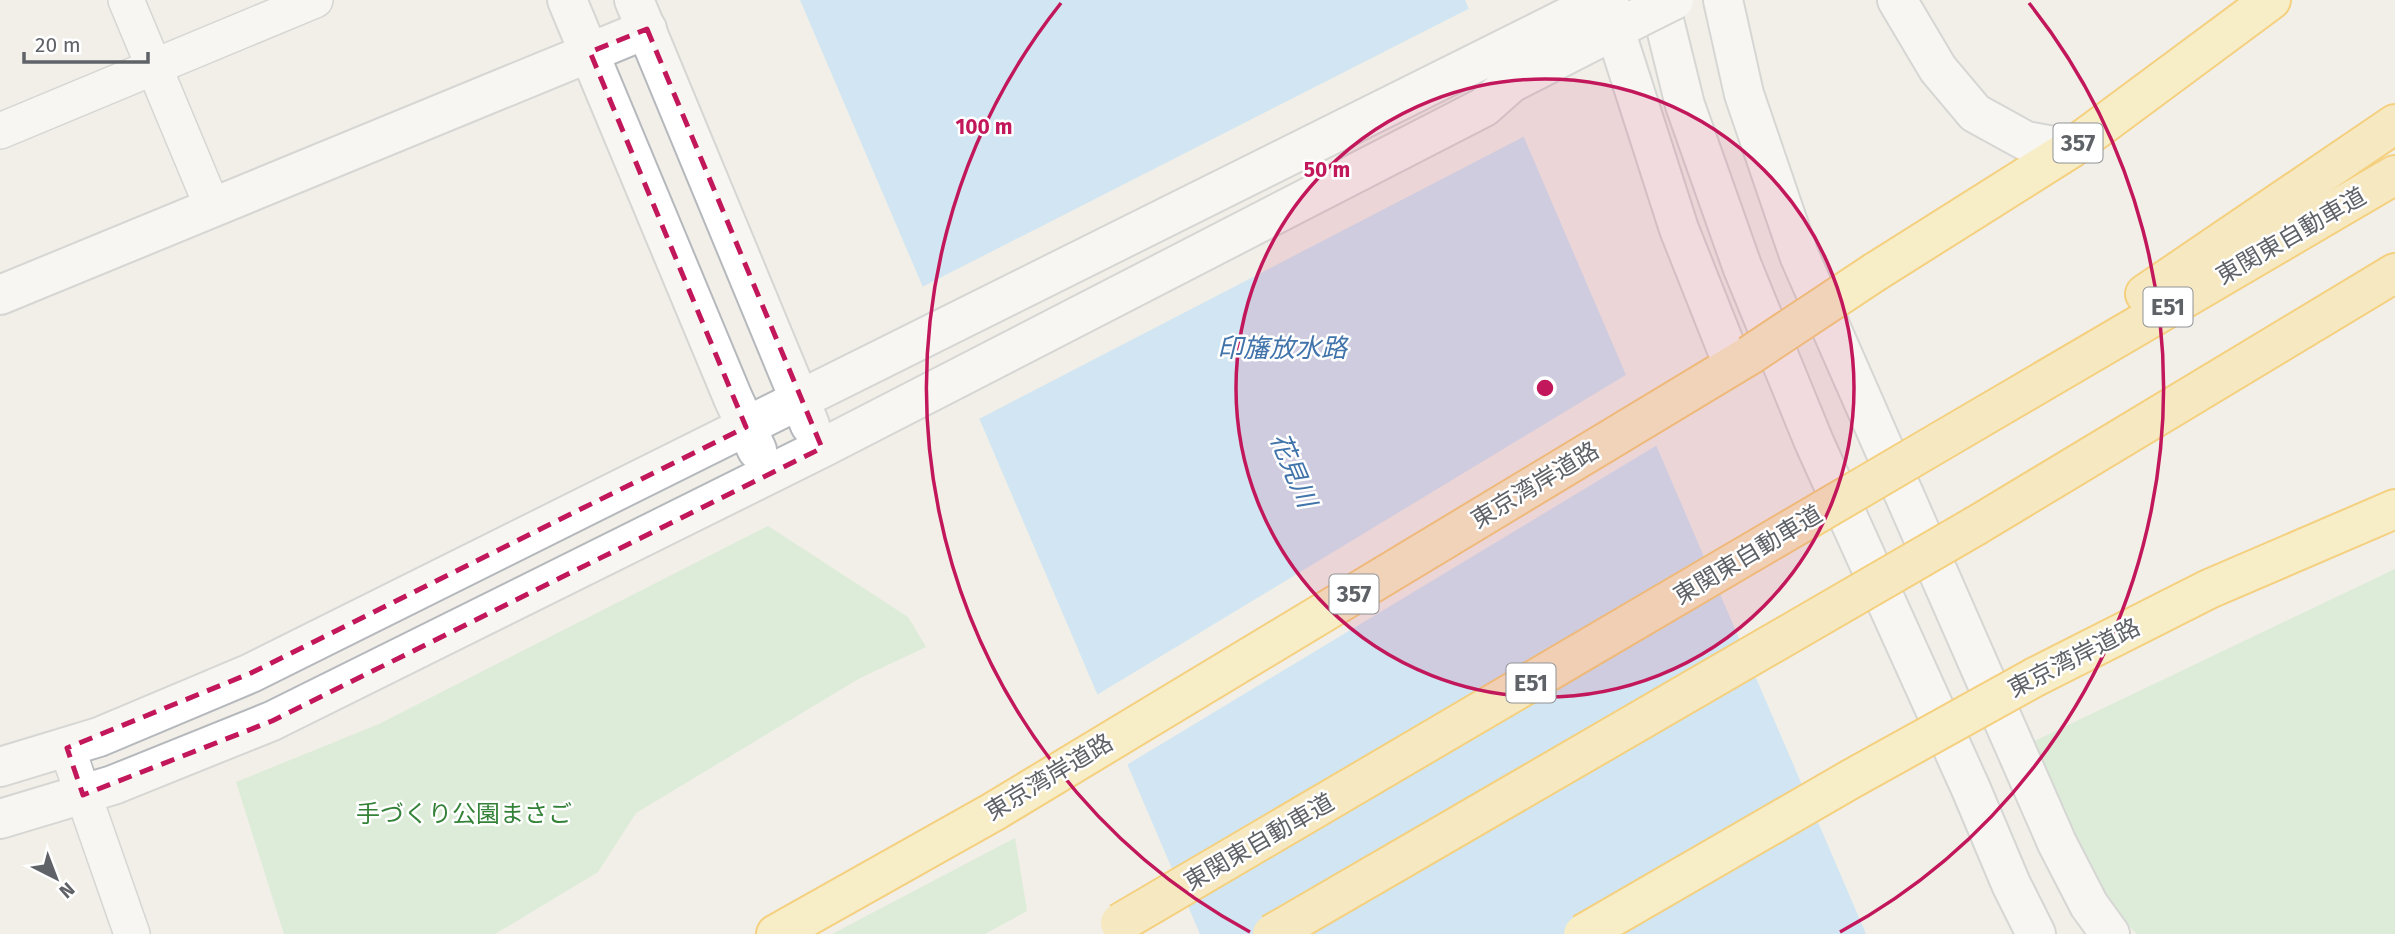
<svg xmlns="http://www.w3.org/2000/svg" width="2395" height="934" viewBox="0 0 2395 934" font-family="'Fira Sans','Noto Sans JP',sans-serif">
  <rect width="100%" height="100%" fill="#f1efe8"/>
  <!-- green -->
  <g fill="#c5e8c5">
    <path d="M768,526L908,617L926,647L860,678L636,813L598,872L495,934H284L236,782L379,724Z"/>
    <path d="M2395,569V934H2137L2117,915L2043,789L2026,745Z"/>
    <path d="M1015,838L1027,911L985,934H832Z"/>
  </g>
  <!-- water -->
  <path fill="#aadaff" d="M800,0H1465L1866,934H1200Z"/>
  <!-- pier -->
  <g fill="#f1efe8">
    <path d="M1472,7L1527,135L977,420L920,288Z"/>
    <path d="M1629,373L1659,444L1125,766L1095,696Z"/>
  </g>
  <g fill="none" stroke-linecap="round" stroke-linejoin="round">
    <defs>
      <g id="minor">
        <path d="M126,0L212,206"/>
        <path d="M0,131L315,0"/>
        <path d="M67,748L132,934"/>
      </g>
      <g id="tertiary">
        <path d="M567,0L733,398L757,450"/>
        <path d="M634,0L810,425"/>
        <path d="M1659,0L1685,105L1742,266L1814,442L1971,789L2011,884L2036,934"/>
        <path d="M1723,0L1744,94L1799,255L2057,843L2089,905L2110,934"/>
        <path d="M1897,0L1938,69L1975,113L2026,141L2070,149"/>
        <path d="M1610,6L1615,30L1679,229L1733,365"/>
        <path d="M0,295L647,29"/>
        <path d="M0,767L99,737L251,673L1602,0"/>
        <path d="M0,819L113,785L272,721L822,448L1484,107L1511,83L1638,18"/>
      </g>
      <g id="trunk">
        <path d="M1875,272L2070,149L2271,0"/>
        <path d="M2035,677L2209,589L2395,509"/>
        <path d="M776,934L993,812L1750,355"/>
      </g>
      <g id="motorway">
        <path d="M2145,294L2395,124"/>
        <path d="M1941,441L2395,175"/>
        <path d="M1977,525L2395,273"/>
      </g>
    </defs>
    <!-- minor casing -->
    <use href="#minor" stroke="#b5b8bc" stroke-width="38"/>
    <!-- tertiary casing -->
    <use href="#tertiary" stroke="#b5b8bc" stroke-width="42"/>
    <!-- trunk casing -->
    <use href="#trunk" stroke="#f9ab00" stroke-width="42"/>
    <!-- motorway casing -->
    <use href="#motorway" stroke="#f9ab00" stroke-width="42"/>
    <!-- minor -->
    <use href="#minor" stroke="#fff" stroke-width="35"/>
    <!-- tertiary -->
    <use href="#tertiary" stroke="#fff" stroke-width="38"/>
    <!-- trunk -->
    <use href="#trunk" stroke="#feeaa1" stroke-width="38"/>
    <!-- motorway -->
    <use href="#motorway" stroke="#fde293" stroke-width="38"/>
    <defs>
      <path id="tertiary-bridge" d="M1638,18L1674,0"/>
      <g id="trunk-bridge">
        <path d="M1750,355L1875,272"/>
        <path d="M1583,934L1851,779L2035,677"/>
      </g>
      <g id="motorway-bridge">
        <path d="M1120,923L1941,441"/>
        <path d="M1272,934L1977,525"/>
      </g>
    </defs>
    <!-- tertiary-bridge casing -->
    <use href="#tertiary-bridge" stroke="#b5b8bc" stroke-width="42" stroke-linecap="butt"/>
    <!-- trunk-bridge casing -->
    <use href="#trunk-bridge" stroke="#f9ab00" stroke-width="42" stroke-linecap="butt"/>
    <!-- motorway-bridge casing -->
    <use href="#motorway-bridge" stroke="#f9ab00" stroke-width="42" stroke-linecap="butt"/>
    <!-- tertiary-bridge -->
    <use href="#tertiary-bridge" stroke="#fff" stroke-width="38"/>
    <!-- trunk-bridge -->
    <use href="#trunk-bridge" stroke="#feeaa1" stroke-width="38"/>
    <!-- motorway-bridge -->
    <use href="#motorway-bridge" stroke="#fde293" stroke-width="38"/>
  </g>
  <!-- marked area -->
  <path d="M0 0H2395V934H0ZM647,29L822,448L272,721L83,795L67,748L251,673L746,427L590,52Z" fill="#f1efe8" fill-opacity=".55" fill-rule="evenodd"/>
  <path fill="none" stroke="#c2185b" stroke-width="5" stroke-dasharray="14 9" stroke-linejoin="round" d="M647,29L822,448L272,721L83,795L67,748L251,673L746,427L590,52Z"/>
  <!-- distance rings -->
  <circle cx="1545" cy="388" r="309" fill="#c2185b" fill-opacity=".12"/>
  <g fill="none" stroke="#c2185b" stroke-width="3.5">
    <circle cx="1545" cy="388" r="309"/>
    <path d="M1250 932A619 619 0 0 1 1061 3M2029 3A619 619 0 0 1 1840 932"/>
  </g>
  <g text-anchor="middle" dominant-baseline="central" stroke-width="5" stroke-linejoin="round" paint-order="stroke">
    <!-- shield labels -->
    <g fill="#fff" stroke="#8f9295" stroke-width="2">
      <rect x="2053.5" y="123.5" width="49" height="39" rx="5"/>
      <rect x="2143.5" y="287.5" width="49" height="39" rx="5"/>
      <rect x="1329.5" y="574.5" width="49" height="39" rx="5"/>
      <rect x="1506.5" y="663.5" width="49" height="39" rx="5"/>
    </g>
    <g font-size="23" font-weight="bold" fill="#5f6368">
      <text x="2078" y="143">357</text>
      <text x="2168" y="307">E51</text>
      <text x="1354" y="594">357</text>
      <text x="1531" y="683">E51</text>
    </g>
    <!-- street labels -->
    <g font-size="24" fill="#5f6368" stroke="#fff">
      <text transform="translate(2291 236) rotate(-30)">東関東自動車道</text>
      <text transform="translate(1535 485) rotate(-31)">東京湾岸道路</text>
      <text transform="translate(1748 555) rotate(-31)">東関東自動車道</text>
      <text transform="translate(2074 658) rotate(-27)">東京湾岸道路</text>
      <text transform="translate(1049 777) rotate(-31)">東京湾岸道路</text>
      <text transform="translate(1259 842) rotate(-30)">東関東自動車道</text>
    </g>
    <!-- park labels -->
    <g font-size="24" fill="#348238" stroke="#fff">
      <text x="464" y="814">手づくり公園まさご</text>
    </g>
    <!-- water labels -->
    <g font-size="26" font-style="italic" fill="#4174aa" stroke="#fff">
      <text x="1282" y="348">印旛放水路</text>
      <text transform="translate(1293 470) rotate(67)">花見川</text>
    </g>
  </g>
  <circle cx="1545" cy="388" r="10" fill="#c2185b" stroke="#fff" stroke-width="3.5"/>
  <g font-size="21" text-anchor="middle" font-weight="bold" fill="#c2185b" stroke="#fff" stroke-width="5" stroke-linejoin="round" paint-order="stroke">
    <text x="984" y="134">100 m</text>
    <text x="1327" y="177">50 m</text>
  </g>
  <!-- north arrow -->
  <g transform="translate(56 878) rotate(138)" stroke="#ffffff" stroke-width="5" paint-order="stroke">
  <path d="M0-5L12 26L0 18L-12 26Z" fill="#5f6368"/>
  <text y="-10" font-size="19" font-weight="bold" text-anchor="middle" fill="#5f6368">N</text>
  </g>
  <!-- scale -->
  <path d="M24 52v10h124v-10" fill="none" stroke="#5f6368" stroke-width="3.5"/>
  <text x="35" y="52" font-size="21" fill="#5f6368" stroke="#ffffff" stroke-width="5" paint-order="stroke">20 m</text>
</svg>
